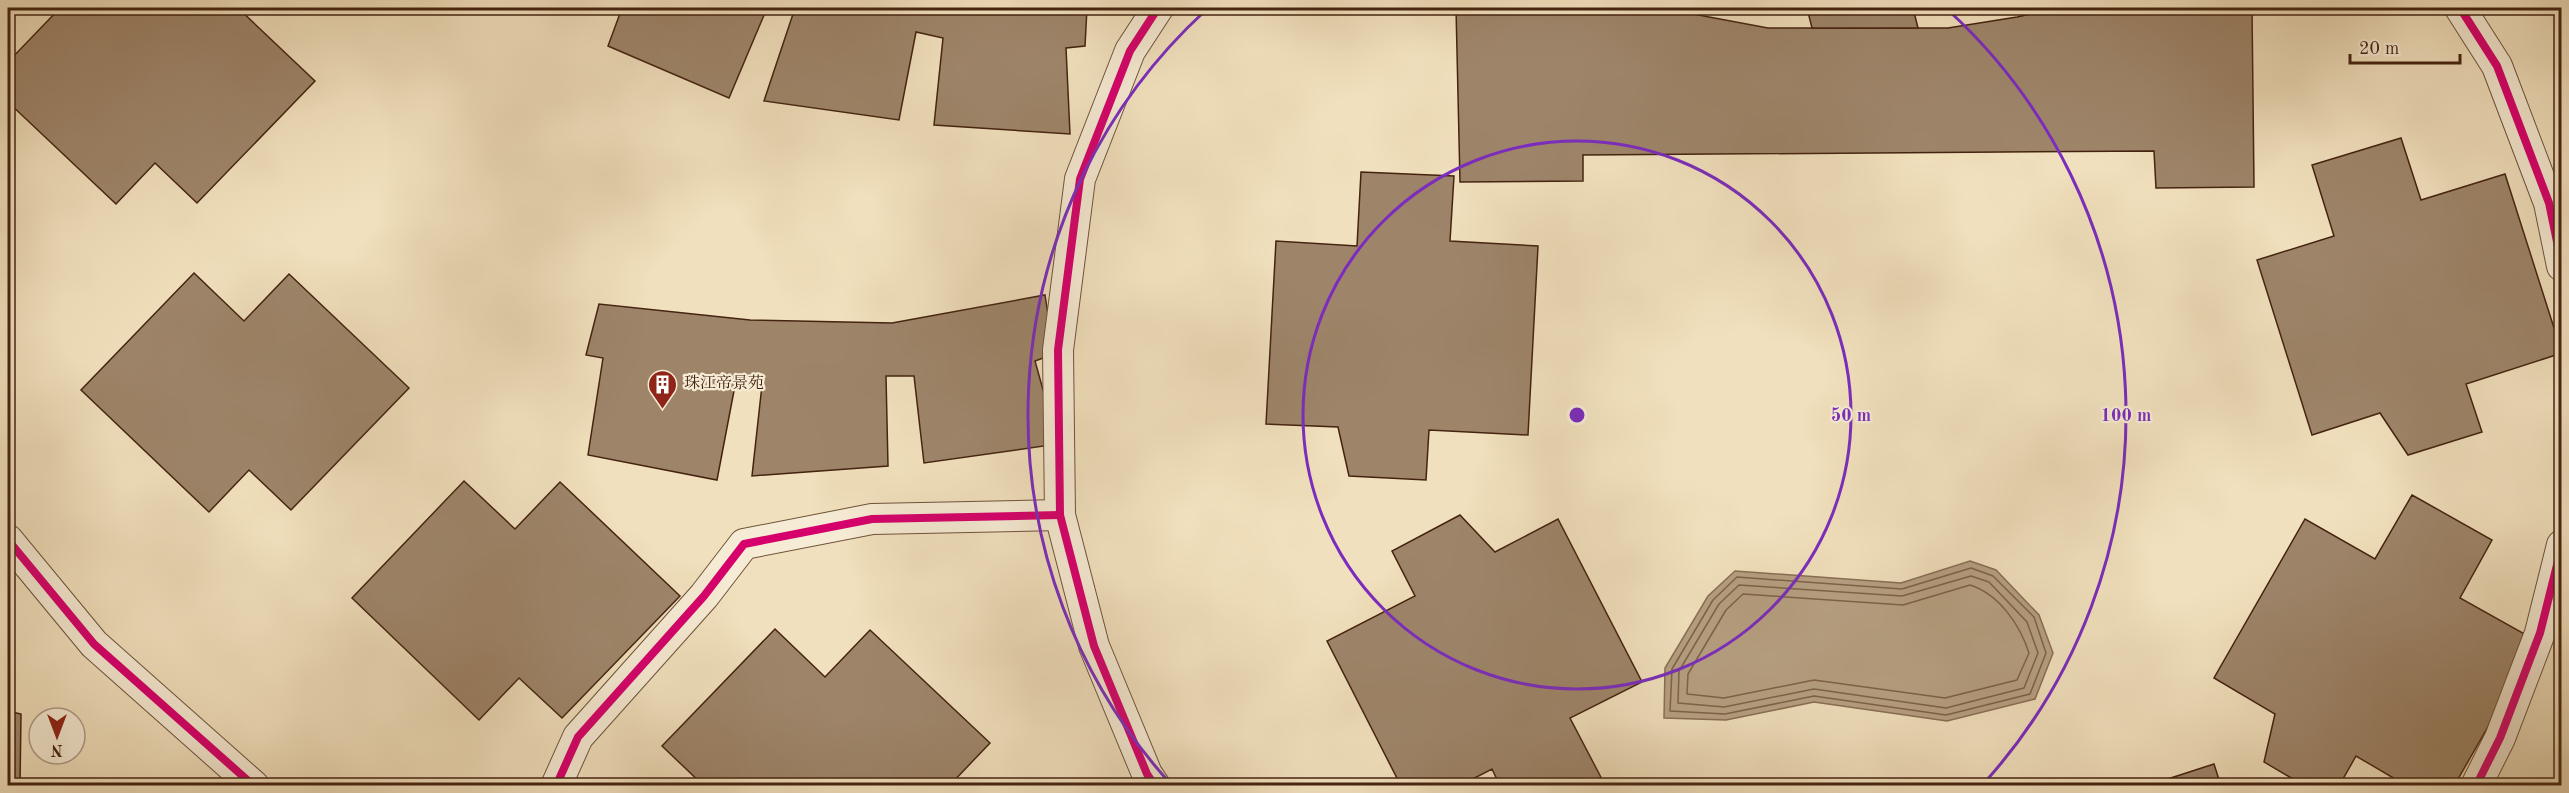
<svg xmlns="http://www.w3.org/2000/svg" width="2569" height="793" viewBox="0 0 2569 793" font-family="'Old Standard TT','Noto Serif SC',serif">
  <rect width="100%" height="100%" fill="#f1e0bd"/>
  <filter id="stains"><feTurbulence type="fractalNoise" baseFrequency=".00333" numOctaves="4"/><feColorMatrix values="0 0 0 0 .2 0 0 0 0 .09 0 0 0 0 .02 0 0 0 .5 -.17"/></filter>
  <radialGradient id="worn" r=".72"><stop offset=".6" stop-color="#630" stop-opacity="0"/><stop offset="1" stop-color="#630" stop-opacity=".3"/></radialGradient>
  <!-- water -->
  <path fill="#b6a082" stroke="#886e54" stroke-width="1.5" d="M1970,561L1996,570L2039,615L2053,653L2035,699L1947,721L1814,702L1726,720L1664,718L1665,668L1708,596L1735,571L1901,583Z"/>
  <g fill="none" stroke-linecap="round" stroke-linejoin="round">
    <!-- shore -->
    <g stroke="#7d6249" stroke-width="1.5">
      <path d="M1971,568L1993,576L2034,617L2046,653L2030,694L1946,715L1814,696L1725,714L1670,711L1672,669L1713,600L1737,577L1902,589Z"/>
      <path d="M1971,576L1989,582L2027,622L2038,653L2024,688L1946,708L1814,689L1724,707L1678,703L1679,671L1719,604L1739,585L1902,596Z"/>
      <path d="M1970,585C1999,594 2020,625 2029,653L2017,680L1945,698L1814,680L1724,698L1687,694L1688,674L1726,610L1743,594L1903,605Z"/>
    </g>
  </g>
  <!-- building -->
  <g fill="#9e856a" stroke="#442310" stroke-width="1.5">
    <path d="M60,8H144L151,14L156,8H238L315,81L197,203L155,163L116,204L8,102V62Z"/>
    <path d="M622,8H767L729,98L608,46Z"/>
    <path d="M795,8H1087L1085,46L1066,48L1070,134L934,125L943,38L916,32L899,120L764,101Z"/>
    <path d="M1456,8H1661L1768,28H1948L2017,17L2057,8H2252L2254,187L2156,188L2154,151L1583,155V181L1460,182Z"/>
    <path d="M1807,8H1913L1918,28H1812Z"/>
    <path d="M2401,138L2421,200L2505,174L2562,353L2466,384L2482,432L2408,455L2380,413L2312,435L2257,260L2334,236L2312,165Z"/>
    <path d="M1361,172L1454,176L1450,241L1538,246L1528,435L1429,430L1426,480L1349,476L1338,427L1266,424L1276,241L1357,246Z"/>
    <path d="M194,273L244,321L289,274L409,388L291,510L249,470L209,512L81,390Z"/>
    <path d="M1045,295L1054,354L1035,361L1058,444L924,463L914,376H886L888,466L752,476L763,376L737,375L717,480L588,455L603,358L586,355L599,304L750,320L892,323Z"/>
    <path d="M464,481L515,529L560,482L680,596L562,718L519,678L479,720L352,598Z"/>
    <path d="M2412,495L2492,540L2460,598L2537,641L2454,786H2407L2356,756L2339,786H2305L2264,762L2275,714L2214,678L2305,519L2375,559Z"/>
    <path d="M1460,515L1495,552L1558,519L1642,682L1570,718L1605,785L1500,786L1492,769L1459,786H1401L1327,641L1415,596L1392,551Z"/>
    <path d="M775,629L825,677L870,630L990,743L949,786H704L662,746Z"/>
    <path d="M8,711L21,714L20,786H8Z"/>
    <path d="M2214,764L2221,786H2146Z"/>
    <path d="M1710,779L1726,786H1707Z"/>
  </g>
  <g fill="none" stroke-linecap="round" stroke-linejoin="round">
    <defs>
      <g id="street">
        <path d="M2460,8L2497,66L2549,203L2562,266"/>
        <path d="M8,540L94,644L254,786"/>
        <path d="M556,786L578,737L704,596L744,544L872,519L1060,515"/>
        <path d="M1155,786L1147,774L1094,646L1060,515L1058,350L1080,179L1130,51L1158,8"/>
        <path d="M2476,786L2500,738L2540,633L2562,545"/>
      </g>
    </defs>
    <!-- street casing -->
    <use href="#street" stroke="#6f523b" stroke-width="32"/>
    <!-- street -->
    <use href="#street" stroke="#f6ebd4" stroke-width="30"/>
    <defs>
      <g id="cycleway">
        <path d="M2460,8L2497,66L2549,203L2562,266"/>
        <path d="M8,540L94,644L254,786"/>
        <path d="M556,786L578,737L704,596L744,544L872,519L1060,515"/>
        <path d="M1155,786L1147,774L1094,646L1060,515L1058,350L1080,179L1130,51L1158,8"/>
        <path d="M2476,786L2500,738L2540,633L2562,545"/>
      </g>
    </defs>
    <!-- cycleway casing -->
    <use href="#cycleway" stroke="#f6ebd4" stroke-width="11"/>
    <!-- cycleway -->
    <use href="#cycleway" stroke="#d6006c" stroke-width="8"/>
  </g>
  <!-- distance rings -->
  <g fill="none" stroke="#7b2cbf" stroke-width="3">
    <circle cx="1577" cy="415" r="274"/>
    <path d="M1169 782A549 549 0 0 1 1206 10M1948 10A549 549 0 0 1 1985 782"/>
  </g>
  <!-- icons -->
  <defs>
    <symbol id="building-pin" viewBox="-11 -11 22 30"><path d="M0 17L-7.5 6A9.5 9.5 0 1 1 7.5 6Z" fill="#8f2418" stroke="#f6ebd4"/><path d="M-4-6H4V6H1V3H-1V6H-4ZM-2.5-4.3h1.7v1.8h-1.7ZM.8-4.3h1.7v1.8H.8ZM-2.5-1h1.7V.8h-1.7ZM.8-1h1.7V.8H.8Z" fill="#fff"/></symbol>
  </defs>
  <g fill-rule="evenodd">
    <use href="#building-pin" x="646" y="368" width="33" height="45"/>
  </g>
  <g text-anchor="middle" dominant-baseline="central" stroke-width="4.5" stroke-linejoin="round" paint-order="stroke">
    <!-- poi labels -->
    <g font-size="16" fill="#442310" stroke="#f6ebd4" text-anchor="start">
      <text x="684" y="384">珠江帝景苑</text>
    </g>
  </g>
  <circle cx="1577" cy="415" r="9" fill="#7b2cbf" stroke="#f6ebd4" stroke-width="3"/>
  <g font-size="18" text-anchor="middle" font-weight="bold" fill="#7b2cbf" stroke="#f6ebd4" stroke-width="4.5" stroke-linejoin="round" paint-order="stroke">
    <text x="1851" y="421">50 m</text>
    <text x="2126" y="421">100 m</text>
  </g>
  <!-- margin -->
  <rect width="2569" height="793" fill="none" stroke="#f1e0bd" stroke-width="30"/>
  <rect x="9" y="9" width="2551" height="775" fill="none" stroke="#442310" stroke-width="3"/>
  <rect x="15" y="15" width="2539" height="763" fill="none" stroke="#442310" stroke-width="1.5"/>
  <!-- north arrow -->
  <g transform="translate(57 736) rotate(180)"><circle r="28" fill="#f6ebd4" stroke="#af9b86" stroke-width="1.5"/>
  <path d="M0-4.5L10 22L0 15L-10 22Z" fill="#8f2418"/>
  <text y="-9" font-size="16" font-weight="bold" text-anchor="middle" fill="#442310">N</text>
  </g>
  <!-- scale -->
  <path d="M2350 54v9h110v-9" fill="none" stroke="#442310" stroke-width="3"/>
  <text x="2359" y="54" font-size="18" fill="#442310" stroke="#f6ebd4" stroke-width="4.5" paint-order="stroke">20 m</text>
  <rect width="100%" height="100%" filter="url(#stains)"/>
  <rect width="100%" height="100%" fill="url(#worn)"/>
</svg>
